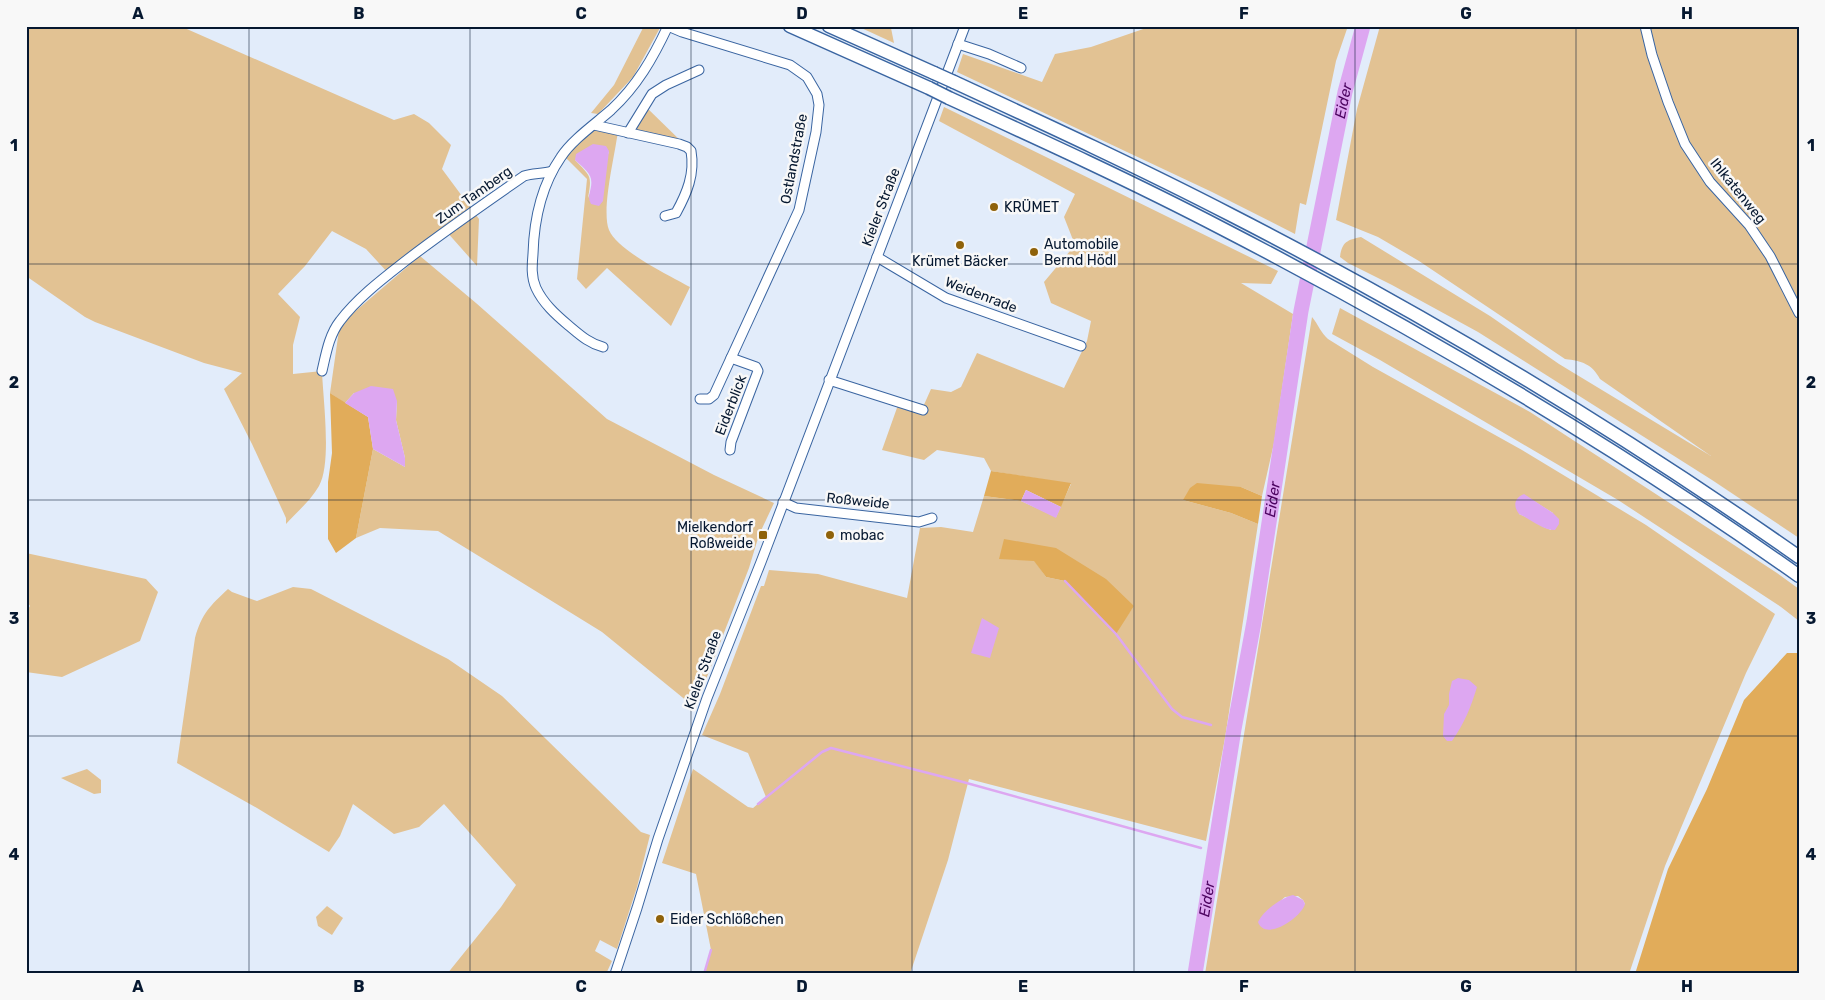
<svg xmlns="http://www.w3.org/2000/svg" width="1825" height="1000" viewBox="0 0 1825 1000" font-family="Rubik,sans-serif">
  <rect width="100%" height="100%" fill="#e2ecfa"/>
  <!-- green -->
  <g fill="#e2c293" fill-rule="evenodd">
    <path d="M26,26H180L394,120L414,114L429,123L451,145L442,169L479,219L477,266L446,231L389,274L366,249L332,231L305,266L278,294L300,317L293,345V374L322,371C323,399 332,463 319,486C311,500 297,512 286,524V518L252,444L224,389L242,373L204,363L95,322L85,317L26,276Z"/>
    <path d="M644,26H661L633,77L598,114L591,113L614,85Z"/>
    <path d="M857,26H888L891,28L894,43Z"/>
    <path d="M1152,26H1348L1336,61L1306,205L1300,203L1295,234L1212,192L957,72L963,54L1042,82L1055,54L1091,47Z"/>
    <path d="M1380,26H1799V538L1712,480L1478,332L1392,285L1348,263L1340,257C1342,242 1347,240 1361,237L1490,316L1559,364L1711,456L1600,379C1592,364 1582,361 1565,359L1419,261L1378,237L1336,220L1357,109Z"/>
    <path d="M644,105L687,147L628,133Z"/>
    <path d="M944,107L1278,271L1271,284L1241,283L1293,314L1274,443L1262,496L1241,487L1183,500L1231,513L1258,524L1225,738L1206,841L969,779L948,860L910,974H704L711,950L696,874L662,863L693,769L748,807L753,808L766,797L748,753L702,735L720,694L761,586H764L769,570L818,574L907,598L920,528L941,527L973,532L984,496L1021,501L1056,517L1071,484L991,471L984,458L937,450L924,460L882,450L898,405L923,407L931,389L951,392L961,387L977,353L1064,388L1087,341L1091,321L1051,303L1044,282L1075,245L1064,217L1075,194L939,121ZM1034,560L1134,606L1115,633L1065,581L1046,577Z"/>
    <path d="M594,125L618,131C615,155 601,210 609,230C618,251 670,276 690,287L671,326L607,268L586,289L577,279L587,179L562,154ZM609,152L588,198C592,175 591,177 575,160Z"/>
    <path d="M420,256L476,303L607,419L714,475L774,503L759,535L749,568L700,695L693,706L602,632L438,531L380,528L356,538L373,449L405,467V458L396,420L397,401L354,393L345,403L330,393L339,330L345,320Z"/>
    <path d="M1340,308L1530,412L1777,573L1799,589V621L1781,607L1618,500L1380,360L1332,334Z"/>
    <path d="M1312,317C1318,324 1321,333 1328,339L1373,367L1522,450L1646,525L1775,614L1746,673L1665,866L1629,974H1205ZM1524,495L1553,513L1551,530C1539,526 1530,518 1519,514ZM1298,896L1303,900L1305,904L1266,913L1285,897Z"/>
    <path d="M26,553L146,579L158,592L140,641L62,677L26,672V612L30,606L26,600Z"/>
    <path d="M293,587L311,589L448,659L502,696L641,832L650,835L637,887L617,949L600,940L595,951L612,961L606,974H447L501,907L516,885L444,804L419,827L394,834L353,804L340,836L329,852L257,808L177,763L195,638C202,613 210,606 228,589L232,592L257,601Z"/>
    <path d="M87,769L101,780V793L94,794L61,778Z"/>
    <path d="M327,906L343,918L332,935L318,926L316,917Z"/>
  </g>
  <!-- forest -->
  <g fill="#e1ac5a">
    <path d="M330,393L368,417L373,449L356,538L336,553L328,539V482L332,453Z"/>
    <path d="M991,471L1071,483L1061,507L1026,490L1021,501L984,496Z"/>
    <path d="M1197,483L1241,487L1262,496L1258,524L1231,513L1183,500L1190,488Z"/>
    <path d="M1004,539L1056,548L1106,579L1134,606L1116,634L1065,581L1046,577L1034,561L999,559Z"/>
    <path d="M1787,653H1799V974H1635L1668,869L1707,789L1744,700Z"/>
  </g>
  <!-- water -->
  <g fill="#dda7f1">
    <path d="M593,144L606,146L609,151L603,201L599,206L591,204C586,195 593,189 591,179C590,172 580,165 575,160L576,154Z"/>
    <path d="M371,386L393,389L397,401L396,420L405,458V467L373,449L368,417L345,403L354,393Z"/>
    <path d="M1026,490L1061,507L1056,518L1021,501Z"/>
    <path d="M1524,494L1553,513L1559,519V524L1555,530C1542,530 1531,519 1519,514C1513,506 1514,498 1524,494Z"/>
    <path d="M982,618L999,628L990,658L971,653Z"/>
    <path d="M1458,678L1469,680L1477,687C1471,707 1464,724 1452,741H1447L1443,736L1444,714L1449,705V694L1452,681Z"/>
    <path d="M1293,895L1303,900L1305,904C1301,918 1265,942 1258,922C1264,910 1281,898 1293,895Z"/>
  </g>
  <g fill="none" stroke-linecap="round" stroke-linejoin="round">
    <!-- stream -->
    <g stroke="#dda7f1" stroke-width="2.5">
      <path d="M1065,581L1116,634L1172,709L1182,717L1211,725"/>
      <path d="M758,804L822,752L831,748L963,782L1201,848"/>
      <path d="M704,974L711,950"/>
    </g>
    <!-- river -->
    <path stroke="#dda7f1" stroke-width="15" id="s1" d="M1195,974L1234,729L1254,622L1301,311L1345,92L1363,26"/>
    <defs>
      <g id="minor">
        <path d="M668,26L682,32L790,65L807,77L817,94L819,105L816,132L799,210L714,395L709,399H700"/>
        <path d="M1645,26L1652,55L1668,102L1685,144L1710,182L1749,225L1770,256L1799,313"/>
        <path d="M958,44L989,54L1021,68"/>
        <path d="M594,125L679,144L687,147L691,151C695,174 687,193 676,213L665,216"/>
        <path d="M628,133L652,94L666,85L699,70"/>
        <path d="M877,257L946,298L1081,346"/>
        <path d="M603,347C588,343 579,334 568,325C555,314 543,303 536,288C531,277 532,265 533,254C534,219 541,186 561,157C572,140 595,124 611,110C637,86 653,58 668,26"/>
        <path d="M322,371C326,354 329,335 340,321C358,297 385,277 408,259C446,230 485,203 524,176C533,173 543,174 552,171"/>
        <path d="M829,380L923,410"/>
        <path d="M730,450L731,442L758,371L756,367L731,358"/>
        <path d="M783,502L796,508L919,522L932,518"/>
        <path d="M615,974L637,908L658,839L707,698L761,562L965,26"/>
      </g>
      <g id="highway">
        <path d="M790,26L929,88"/>
        <path d="M829,26L934,73"/>
        <path d="M954,82C1047,125 1140,168 1231,215C1428,316 1618,430 1799,557"/>
        <path d="M949,98C1041,140 1133,182 1223,229C1422,332 1616,446 1799,576"/>
      </g>
    </defs>
    <!-- minor casing -->
    <use href="#minor" stroke="#3a65a1" stroke-width="11"/>
    <!-- highway casing -->
    <use href="#highway" stroke="#3a65a1" stroke-width="15"/>
    <!-- minor -->
    <use href="#minor" stroke="#fff" stroke-width="9"/>
    <!-- highway -->
    <use href="#highway" stroke="#fff" stroke-width="12"/>
    <defs>
      <g id="highway-bridge">
        <path d="M934,73L954,82"/>
        <path d="M929,88L949,98"/>
      </g>
    </defs>
    <!-- highway-bridge casing -->
    <use href="#highway-bridge" stroke="#3a65a1" stroke-width="15" stroke-linecap="butt"/>
    <!-- highway-bridge -->
    <use href="#highway-bridge" stroke="#fff" stroke-width="12"/>
  </g>
  <!-- grid -->
  <path fill="none" stroke="#061830" stroke-width="1" stroke-opacity="0.55" d="M249,26V974M470,26V974M691,26V974M912,26V974M1134,26V974M1355,26V974M1576,26V974M26,264H1799M26,500H1799M26,736H1799"/>
  <!-- markers -->
  <g fill="#8f620a" stroke="#f8f8f8" stroke-width="2">
    <circle cx="994" cy="207" r="5"/>
    <circle cx="960" cy="245" r="5"/>
    <circle cx="1034" cy="252" r="5"/>
    <rect x="758" y="530" width="10" height="10" rx="2.5"/>
    <circle cx="830" cy="535" r="5"/>
    <circle cx="660" cy="919" r="5"/>
  </g>
  <g text-anchor="middle" dominant-baseline="central" stroke-width="5" stroke-linejoin="round" paint-order="stroke">
    <!-- street labels -->
    <g font-size="14" fill="#061830" stroke="#f8f8f8">
      <text transform="translate(794 159) rotate(-79)">Ostlandstraße</text>
      <text transform="translate(1738 191) rotate(51)">Ihlkatenweg</text>
      <text transform="translate(474 195) rotate(-35)">Zum Tamberg</text>
      <text transform="translate(881 207) rotate(-69)">Kieler Straße</text>
      <text transform="translate(981 295) rotate(21)">Weidenrade</text>
      <text transform="translate(731 405) rotate(-69)">Eiderblick</text>
      <text transform="translate(858 501) rotate(6)">Roßweide</text>
      <text transform="translate(703 670) rotate(-70)">Kieler Straße</text>
    </g>
    <!-- poi labels -->
    <g font-size="14" fill="#061830" stroke="#f8f8f8" text-anchor="start">
      <text x="1004" y="207">KRÜMET</text>
      <text x="1044" y="244">Automobile<tspan x="1044" dy="16">Bernd Hödl</tspan></text>
      <text x="960" y="261" text-anchor="middle">Krümet Bäcker</text>
      <text x="753" y="527" text-anchor="end">Mielkendorf<tspan x="753" dy="16">Roßweide</tspan></text>
      <text x="840" y="535">mobac</text>
      <text x="670" y="919">Eider Schlößchen</text>
    </g>
    <!-- water labels -->
    <g font-size="15" font-style="italic" fill="#4c0460" stroke="#f8f8f8">
      <text stroke="none"><textPath href="#s1" startOffset="886">Eider</textPath></text>
      <text stroke="none"><textPath href="#s1" startOffset="481">Eider</textPath></text>
      <text stroke="none"><textPath href="#s1" startOffset="76">Eider</textPath></text>
    </g>
  </g>
  <!-- border -->
  <rect width="1825" height="1000" fill="none" stroke="#f8f8f8" stroke-width="55"/>
  <rect x="28" y="28" width="1770" height="944" fill="none" stroke="#061830" stroke-width="2"/>
  <g font-size="16" text-anchor="middle" font-weight="bold" fill="#061830">
    <text x="138" y="19">A</text>
    <text x="359" y="19">B</text>
    <text x="581" y="19">C</text>
    <text x="802" y="19">D</text>
    <text x="1023" y="19">E</text>
    <text x="1244" y="19">F</text>
    <text x="1466" y="19">G</text>
    <text x="1687" y="19">H</text>
    <text x="14" y="151">1</text>
    <text x="1811" y="151">1</text>
    <text x="14" y="388">2</text>
    <text x="1811" y="388">2</text>
    <text x="14" y="624">3</text>
    <text x="1811" y="624">3</text>
    <text x="14" y="860">4</text>
    <text x="1811" y="860">4</text>
    <text x="138" y="992">A</text>
    <text x="359" y="992">B</text>
    <text x="581" y="992">C</text>
    <text x="802" y="992">D</text>
    <text x="1023" y="992">E</text>
    <text x="1244" y="992">F</text>
    <text x="1466" y="992">G</text>
    <text x="1687" y="992">H</text>
  </g>
</svg>
